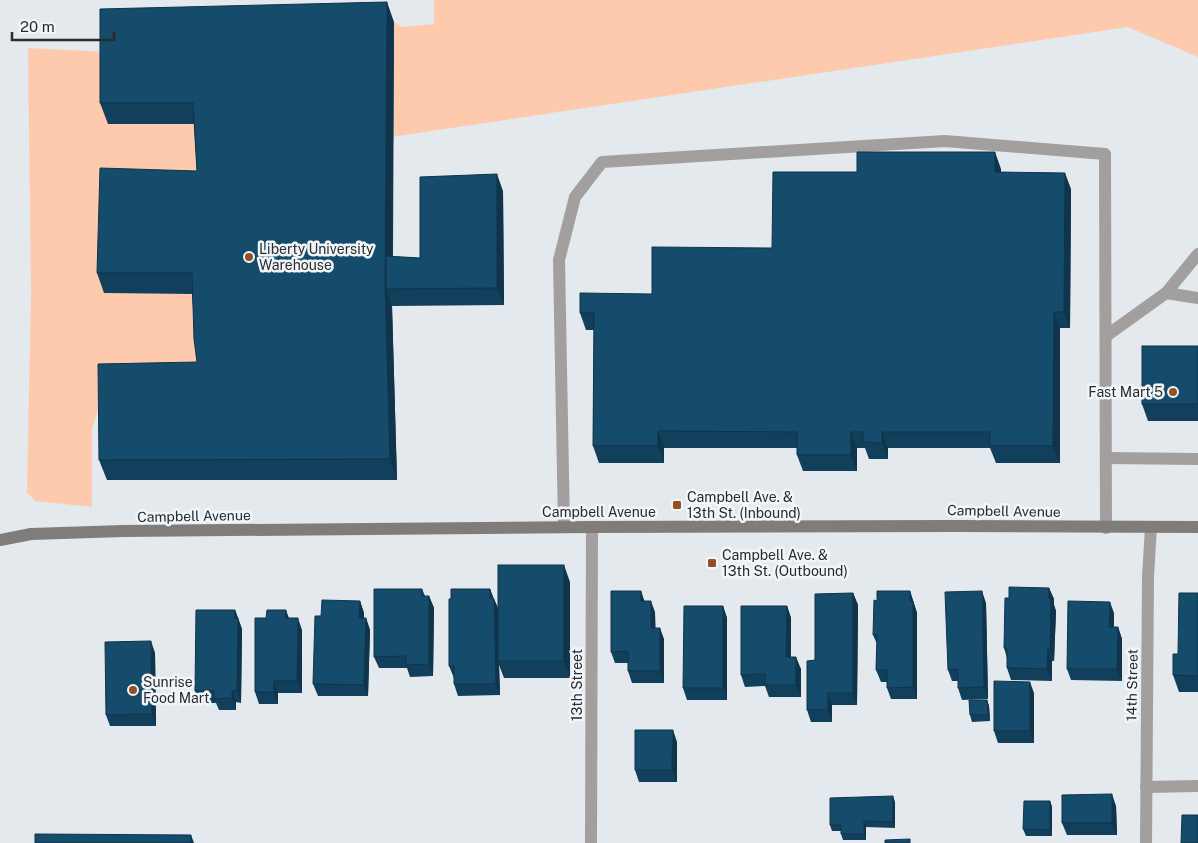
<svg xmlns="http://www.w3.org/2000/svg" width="1198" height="843" viewBox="0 0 1198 843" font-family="'Public Sans',sans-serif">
  <rect width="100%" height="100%" fill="#e4e9ed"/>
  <!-- green -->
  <g fill="#fdcaae">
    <path d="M434,0H1198V57L1128,27L391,137L394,22L402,27L434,24Z"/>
    <path d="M28,48L107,52L201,124L204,169L104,293L199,294L205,382L106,385L92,429V507L35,501L27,492L31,293Z"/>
  </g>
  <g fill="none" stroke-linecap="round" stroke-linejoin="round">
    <!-- service -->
    <g stroke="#a29f9e" stroke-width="12">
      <path d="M1166,293L1198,298"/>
      <path d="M1106,336L1166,293L1198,254"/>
      <path d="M1106,458L1198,459"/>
      <path d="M564,527L559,260L575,197L602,162L945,141L1105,154L1106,528"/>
      <path d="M1146,787L1198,786"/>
    </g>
    <!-- minor -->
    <g stroke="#a29f9e" stroke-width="12">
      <path d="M591,843L592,527"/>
      <path d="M1146,843L1148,576L1151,527"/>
    </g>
    <!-- secondary -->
    <path stroke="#807c7a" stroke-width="12" d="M0,540L31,534L123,531L592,527L955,526L1198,527"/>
  </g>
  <!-- wall -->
  <g fill="#12405c">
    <path d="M394,22L393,257L420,258L503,191L504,305L392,306L397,480H107L99,460L197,362L192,294L104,293L97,273L197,171L194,124H108L100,103Z"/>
    <path d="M1001,169V172L1071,189L1070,328H1060V463H996L990,448H888V459H869L865,448H857V471H803L797,455V448H664V463H599L593,446L594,330H586L580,313L652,294L772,248L857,172Z"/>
    <path d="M1198,346V421H1148L1142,404Z"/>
    <path d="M570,582V678H504L499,665L500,695L458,696L454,684V678L449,666L451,599L490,589L498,609Z"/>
    <path d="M1049,588L1054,599V605L1056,611L1054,661H1052V681L1011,680L1007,668V658L1004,648L1009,598Z"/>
    <path d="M422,589L425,596H429L434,608L433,676L410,677L407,668H379L374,657Z"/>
    <path d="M641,591L644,601L655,612V628L664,639V683H632L628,671V663H615L611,652Z"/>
    <path d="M910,591L917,613V699H891L887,688V682H881L876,670L877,644L873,635Z"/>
    <path d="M853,593L858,605L857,705H832V722H811L807,710L815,660Z"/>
    <path d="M1198,593V692H1179L1173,675L1178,654Z"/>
    <path d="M360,601L364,613V618H366L370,630L368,696H318L313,684L321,616Z"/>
    <path d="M986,603L988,699L962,700L958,688V681H952L948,670Z"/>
    <path d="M723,606L727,618V700H687L683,688Z"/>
    <path d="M787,606L791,618V657L801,669V697H769L765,686L745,687L741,675Z"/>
    <path d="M235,610L242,629L241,703L236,702V710H219L216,703H200L195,691Z"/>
    <path d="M1114,613V627H1118L1122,639V681L1071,680L1067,669Z"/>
    <path d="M289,618L302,630V693H278V704H259L255,692Z"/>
    <path d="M155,653L156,726H110L106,715Z"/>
    <path d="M1034,693V743H998L994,731Z"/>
    <path d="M987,700L989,706L990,721L972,722L970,715Z"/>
    <path d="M677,742V782H639L635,770Z"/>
    <path d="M1050,801L1052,807V836H1026L1023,829Z"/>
    <path d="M895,802V828L866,827V840H843L841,834V831H832L830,825Z"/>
    <path d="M1116,806L1117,835H1067L1062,823Z"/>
  </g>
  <!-- shaded-wall -->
  <g fill="#0f344b">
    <path d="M387,2L394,22L392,289H386L392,306L397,480L390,459L385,285Z"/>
    <path d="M995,152L1001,169V189L995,172Z"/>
    <path d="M1065,173L1071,189L1070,328L1064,312Z"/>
    <path d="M497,174L503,191L504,305L497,288Z"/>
    <path d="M1054,312L1060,328V463L1053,446Z"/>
    <path d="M658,431L664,448V463L658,446Z"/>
    <path d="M851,432L857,448V471L851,455Z"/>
    <path d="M882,432L888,448V459L882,443Z"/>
    <path d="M564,565L570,582V678L564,661Z"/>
    <path d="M1049,588L1054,599V605L1056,611L1054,661L1050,649Z"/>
    <path d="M490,589L494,601L490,598Z"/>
    <path d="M641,591L645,603L641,601Z"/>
    <path d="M910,591L917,613V699L913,687Z"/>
    <path d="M982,591L986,603L988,699L984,687Z"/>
    <path d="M853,593L858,605L857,705L853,693Z"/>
    <path d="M429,596L434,608L433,676L429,664Z"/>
    <path d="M494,599L499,610L498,661L499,665L500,695L496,684Z"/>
    <path d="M360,601L364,613V629L359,618Z"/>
    <path d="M651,601L655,612L656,639L651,628Z"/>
    <path d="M1110,602L1114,613L1113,638L1109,627Z"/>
    <path d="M723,606L727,618V700L723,688Z"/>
    <path d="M787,606L791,618L790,669L786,657Z"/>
    <path d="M235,610L242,629L241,703L237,691Z"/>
    <path d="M286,610L290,621L286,618Z"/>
    <path d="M298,618L302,630V693L297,681Z"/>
    <path d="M366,618L370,630L368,696L364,685Z"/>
    <path d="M1118,627L1122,639V681L1117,669Z"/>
    <path d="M660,628L664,639V683L660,671Z"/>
    <path d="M151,641L155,653L156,726L152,714Z"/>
    <path d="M1048,649L1052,661V681L1047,669Z"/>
    <path d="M796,657L801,669V697L796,685Z"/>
    <path d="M274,681L278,693V704L274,692Z"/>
    <path d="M1030,682L1034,693V743L1030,731Z"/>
    <path d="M232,691L236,702V710L232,698Z"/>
    <path d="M828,693L832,705V722L828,710Z"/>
    <path d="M987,700L989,706L990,721L988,715Z"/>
    <path d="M673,730L677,742V782L672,770Z"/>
    <path d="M1112,794L1116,806L1117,835L1112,823Z"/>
    <path d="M893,796L895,802V828L893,822Z"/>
    <path d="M1050,801L1052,807V836L1050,830Z"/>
    <path d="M864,821L866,827V840L864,834Z"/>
    <path d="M191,835L194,843H191Z"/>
  </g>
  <!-- building -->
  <g fill="#154b6b" stroke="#0f344b">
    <path d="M387,2L385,285L390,459L99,460L98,364L197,362L194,339L192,273H97L100,168L197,171L193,103H100V9Z"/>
    <path d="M857,152H995V172L1065,173L1064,312H1054L1053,446H990V432H882V443L863,442V432H851V455H797V432L658,431V446H593L594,313H580V293L652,294V247L772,248L773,172H857Z"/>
    <path d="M497,174V288L386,289V256L420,258V177Z"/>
    <rect x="1142" y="346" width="56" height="58"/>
    <rect x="498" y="565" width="66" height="96"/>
    <path d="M1009,587L1049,588V599H1051L1050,649H1048L1047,669L1007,668V648H1004L1005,598H1009Z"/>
    <path d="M374,589H422V596H429V664L406,665V656L374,657Z"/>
    <path d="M451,589H490V598L494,599L496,684H454V666H449V599H451Z"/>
    <path d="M611,591H641V601H651V628H660V671H628V651L611,652Z"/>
    <path d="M877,591H910V601H913V687L887,688V670H876L877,635H873L874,600L877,601Z"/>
    <path d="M982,591L984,687L958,688V669L948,670L945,592Z"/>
    <path d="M853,593V693H828V710H807V661L815,660V594Z"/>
    <path d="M1179,593H1198V676L1173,675V654H1178Z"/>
    <path d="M322,600L360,601L359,618H366L364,685L313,684L315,616H321Z"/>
    <path d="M1068,601L1110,602L1109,627H1118L1117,669H1067Z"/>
    <path d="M684,606H723V688H683Z"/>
    <path d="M741,606H787L786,657H796V685H765V674L741,675Z"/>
    <path d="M196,610H235V618H238L237,691H232V698L214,699V691H195Z"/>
    <path d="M267,610H286V618H298L297,681H274V692H255V618H266Z"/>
    <path d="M151,641L152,714L106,715L105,642Z"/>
    <path d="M994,681L1030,682V731H994Z"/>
    <path d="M969,700H987L988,715H970Z"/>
    <path d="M635,730H673L672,770H635Z"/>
    <path d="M1112,794V823H1062V795Z"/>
    <path d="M893,796V822L864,821V834H841V825H830V798Z"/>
    <path d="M1024,801H1050V830L1023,829Z"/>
    <path d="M1182,815H1198V843H1181Z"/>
    <path d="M35,834L191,835V843H35Z"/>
    <path d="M910,839V843H885V840Z"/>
  </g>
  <!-- markers -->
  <g fill="#944f23" stroke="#f1f6fa" stroke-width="2">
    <circle cx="249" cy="257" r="5"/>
    <circle cx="1173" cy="392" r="5"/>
    <rect x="672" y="500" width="10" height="10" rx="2.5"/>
    <rect x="707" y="558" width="10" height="10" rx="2.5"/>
    <circle cx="133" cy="690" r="5"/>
  </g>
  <g text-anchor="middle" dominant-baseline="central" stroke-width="5" stroke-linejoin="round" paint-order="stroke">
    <!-- poi labels -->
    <g font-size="14" fill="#292b2c" stroke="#f1f6fa" text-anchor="start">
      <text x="259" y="249">Liberty University<tspan x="259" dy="16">Warehouse</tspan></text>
      <text x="1163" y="392" text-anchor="end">Fast Mart 5</text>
      <text x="687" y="497">Campbell Ave. &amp;<tspan x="687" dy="16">13th St. (Inbound)</tspan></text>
      <text x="722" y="555">Campbell Ave. &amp;<tspan x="722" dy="16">13th St. (Outbound)</tspan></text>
      <text x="143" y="682">Sunrise<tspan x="143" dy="16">Food Mart</tspan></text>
    </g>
    <!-- street labels -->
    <g font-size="14" fill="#292b2c" stroke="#f1f6fa">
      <text transform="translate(1004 511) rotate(1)">Campbell Avenue</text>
      <text x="599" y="512">Campbell Avenue</text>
      <text transform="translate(194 516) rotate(-1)">Campbell Avenue</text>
      <text transform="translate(577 685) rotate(-90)">13th Street</text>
      <text transform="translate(1132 685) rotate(-89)">14th Street</text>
    </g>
  </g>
  <!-- scale -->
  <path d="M12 32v8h102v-8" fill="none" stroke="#292b2c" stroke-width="2.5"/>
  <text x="20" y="32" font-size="15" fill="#292b2c" stroke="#f1f6fa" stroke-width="4" paint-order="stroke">20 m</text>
</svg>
